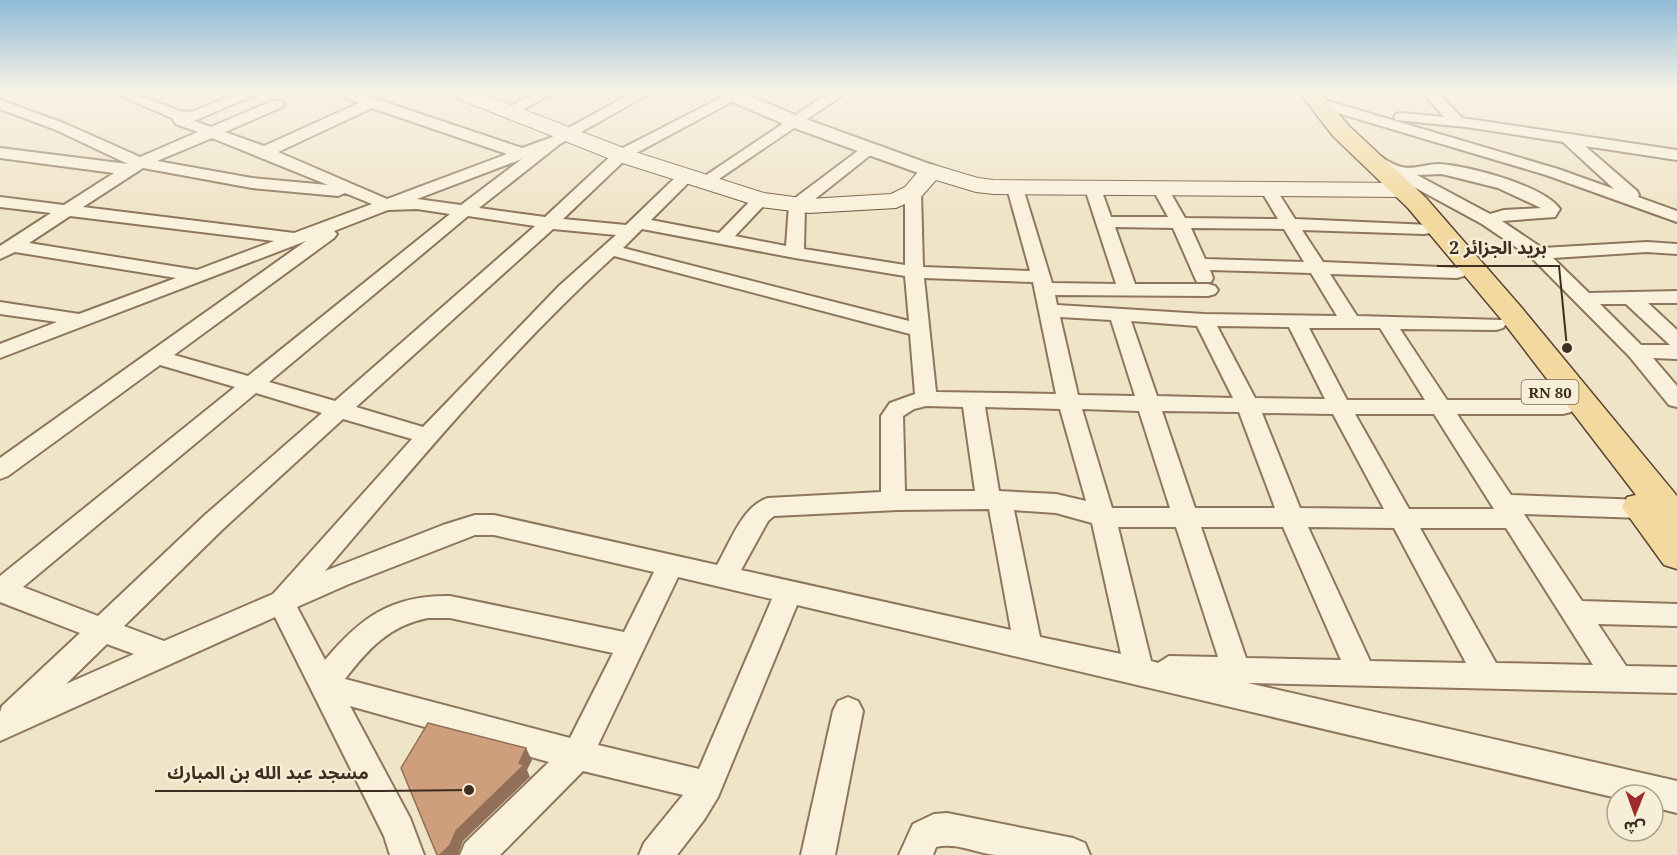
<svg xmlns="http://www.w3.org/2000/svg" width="1677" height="855" viewBox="0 0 1677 855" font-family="'Noto Serif','Noto Sans Arabic',serif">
  <rect width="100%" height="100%" fill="#f0e4c8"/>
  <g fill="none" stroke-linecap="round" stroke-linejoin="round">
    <defs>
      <g id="minor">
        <path d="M112,92H132L179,111L191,112L241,92H261L194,121L211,127L272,101H282L284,104L282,107L225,132L264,146L359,103L333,92H355L522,148L550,138L634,92H652L560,144L479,208L545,217L615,152L732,92H750L627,158L563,219L626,225L679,174L685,172L693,177L691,180L651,220L719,233L755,196L761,195L769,200L735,236L786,246L789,205L791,201L863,147L868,145L876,150L873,153L805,207L804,249L905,265V192L913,187L921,192L923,267L1030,271L1007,188L1015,183L1023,188L1052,283L1116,284L1085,189L1093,184L1101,189L1111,217H1168L1152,188L1160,183L1166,185L1185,218L1278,219L1260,189L1268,184L1274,186L1295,219L1430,225L1433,229L1430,233L1424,234L1302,230L1323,262L1464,268L1466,272L1464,276L1457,278L1330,274L1357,316L1503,320L1506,324L1503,328L1496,330L1400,329L1447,400H1563L1571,402L1574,407L1571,412L1563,414H1457L1511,495L1642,500L1651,502L1654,509L1651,516L1642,518L1524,514L1582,601L1677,604V626L1598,624L1626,666L1677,667V693L1248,683L1677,781V813L1653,807V795H1617V798L797,605L718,797L704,820L677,855H639L644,843L683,795L583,771L500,855H460L465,843L549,762L350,706L410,818L424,855H390L384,836L275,617L0,741V712L2,706L80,633L0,602V576L235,387L160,365L8,476L0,479V458L306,241L0,358V344L57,322L0,314V302L79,314L176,278L15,252L0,259V246L51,213L0,207V197L64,205L114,173L0,158V148L128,164L56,130L0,109V100L66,124L140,157L198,132L176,124L172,118ZM372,108L507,154L387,199L278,152ZM212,138L328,185L252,178L157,161ZM522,159L461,205L417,199ZM143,168L252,188L338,196L345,193L372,204L294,233L83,207ZM417,209L450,214L248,376L174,355L334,238L337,234L334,231L388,210ZM70,216L274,241L197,270L29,243ZM468,216L535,226L335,401L269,382ZM1115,227L1173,228L1195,278L1197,282H1211L1213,278L1210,270L1311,273L1337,316L1204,314L1057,305L1055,295L1208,296L1215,294L1218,290L1215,286L1208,284H1135ZM1191,228L1284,229L1304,262L1205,259ZM553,229L616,235L559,286L423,427L356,407ZM642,229L795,258L905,276L909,321L623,248ZM614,256L910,334L915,394L890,403L881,416V492L768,498C742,506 730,543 717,565L494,515H475L443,525L325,571C417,463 509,352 614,256ZM924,278L1033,282L1056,394L936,392ZM1060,317L1111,320L1135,396L1078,395ZM1131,321L1197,326L1233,398L1157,396ZM1217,326L1289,327L1325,399L1255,398ZM1309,328H1380L1425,400H1347ZM256,393L322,413L205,515L98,616L23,587ZM926,406L963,407L975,491H905L903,416L914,409ZM985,407L1060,409L1086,501L1056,494L999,491ZM1082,409L1139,411L1170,508H1112ZM1162,411L1239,412L1275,508H1195ZM1262,413L1333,414L1384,509L1300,508ZM1355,414H1434L1494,509H1409ZM343,419L412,439L273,594L164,641L124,626L223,529ZM989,509L1011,630L741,570L768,521L774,516L898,510ZM1014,510L1056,513L1092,523L1121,654L1040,637ZM1118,527H1176L1218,657L1169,656L1158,663L1151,661ZM1201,527H1283L1341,660L1246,658ZM1308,527L1394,528L1466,663L1370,661ZM1420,528H1506L1593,665L1496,663ZM475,535H494L654,572L624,632L450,596C392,595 361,617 325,660L297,607L349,584ZM678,577L772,599L699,769L598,745ZM428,618H450L613,653L570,738L345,679C368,649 390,625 428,618ZM107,644L134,654L66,684Z"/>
        <path d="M536,92H555L515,114L510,115L503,111Z"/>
        <path d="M830,92H847L710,185H698L696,182Z"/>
        <path d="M1422,92H1437L1462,118L1677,150V160L1585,146L1637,191L1639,195L1638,197L1677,211V222L1546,175L1311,105L1309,102L1311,99H1321L1558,169L1614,189L1563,142L1466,127L1396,120L1394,117L1396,114L1401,113L1444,117Z"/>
        <path d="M1372,153C1383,156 1391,165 1402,167C1412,170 1427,164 1439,164C1468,166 1543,185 1560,209L1555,217L1502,221L1542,248L1647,242L1677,244V254L1647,252L1553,258L1589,293L1677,291V303H1648L1677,330V359L1653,358L1677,386V407L1669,405L1629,356L1532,258L1482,224L1366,161L1364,158ZM1442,174L1498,188L1541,208L1504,210L1490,214L1417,175ZM1600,304H1626L1670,345H1641Z"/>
        <path d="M848,697L858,701L863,711L835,855H801L833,711L838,701Z"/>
        <path d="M947,813L1073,838L1085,843L1090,855C1059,855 1026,855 996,855C976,853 956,842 936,847L933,855H899L913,824L934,814Z"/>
      </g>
      <path id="tertiary" d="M716,92H741L800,117L938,167L941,171L938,175H924L786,125L719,96Z"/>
      <path id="secondary" d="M448,92H477L629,150L764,193L809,199L891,194L905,187L923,166L931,164L978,178L994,180L1404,183L1412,185L1416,190L1412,195L1404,197L994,194L976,192L936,180L921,197L896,208L809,213L761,207L613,160L451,96Z"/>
      <path id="primary" d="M1299,92H1320L1349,126L1426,198L1521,307L1677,496V569L1664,565L1622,507L1627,497L1636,495L1501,319L1408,208L1333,136Z"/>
    </defs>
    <!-- minor casing -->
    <use href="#minor" stroke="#8d765c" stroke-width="4"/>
    <!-- tertiary casing -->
    <use href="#tertiary" stroke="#8d765c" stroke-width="4"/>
    <!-- secondary casing -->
    <use href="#secondary" stroke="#6f573f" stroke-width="2"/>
    <!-- primary casing -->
    <use href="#primary" stroke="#5b4430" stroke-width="3"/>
    <!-- minor -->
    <use href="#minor" fill="#faf1dc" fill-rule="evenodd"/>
    <!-- tertiary -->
    <use href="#tertiary" fill="#faf1dc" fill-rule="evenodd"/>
    <!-- secondary -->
    <use href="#secondary" fill="#faf1dc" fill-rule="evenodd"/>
    <!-- primary -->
    <use href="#primary" fill="#f3d9a0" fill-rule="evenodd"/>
  </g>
  <!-- shaded-wall -->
  <path fill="#916f58" d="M526,748L532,760L527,770L530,777L463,841L458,855H440L456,831L519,763Z"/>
  <!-- building -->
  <path fill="#cf9f7d" stroke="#916f58" stroke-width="1.5" d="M428,723L526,748L519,763L524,765L456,831L450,845L440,855H437L401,768Z"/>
  <!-- sky -->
  <linearGradient id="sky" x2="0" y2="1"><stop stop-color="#8fbad6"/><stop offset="0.43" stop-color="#f8f3e6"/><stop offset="1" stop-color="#f8f3e6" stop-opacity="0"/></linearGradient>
  <rect width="1677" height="212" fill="url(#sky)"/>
  <g text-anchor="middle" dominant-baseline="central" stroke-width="4.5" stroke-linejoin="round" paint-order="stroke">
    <!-- shield labels -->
    <rect fill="#f7eed8" stroke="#756857" stroke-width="1.5" x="1521.5" y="380" width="57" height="24" rx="4.5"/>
    <g font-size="15" font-weight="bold" fill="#3d2e20">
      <text x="1550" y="392">RN 80</text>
    </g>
  </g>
  <!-- callouts -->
  <path fill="none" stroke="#3d2e20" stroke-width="2" d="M1567 348L1559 266H1437M469 790L381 791H155"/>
  <g fill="#3d2e20" stroke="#f7eed8" stroke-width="2">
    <circle cx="1567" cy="348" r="6"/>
    <circle cx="469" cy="790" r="6"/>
  </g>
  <g font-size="18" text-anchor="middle" font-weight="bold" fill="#3d2e20" stroke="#f7eed8" stroke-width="4.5" stroke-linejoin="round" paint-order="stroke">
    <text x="1498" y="254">بريد الجزائر 2</text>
    <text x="268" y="779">مسجد عبد الله بن المبارك</text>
  </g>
  <!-- north arrow -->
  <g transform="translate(1635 813) rotate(181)"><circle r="28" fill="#f7eed8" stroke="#ada18e" stroke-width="1.5"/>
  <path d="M0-4.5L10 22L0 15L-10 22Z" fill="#9e2a2b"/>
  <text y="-9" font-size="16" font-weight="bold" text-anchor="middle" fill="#3d2e20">ش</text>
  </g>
</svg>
